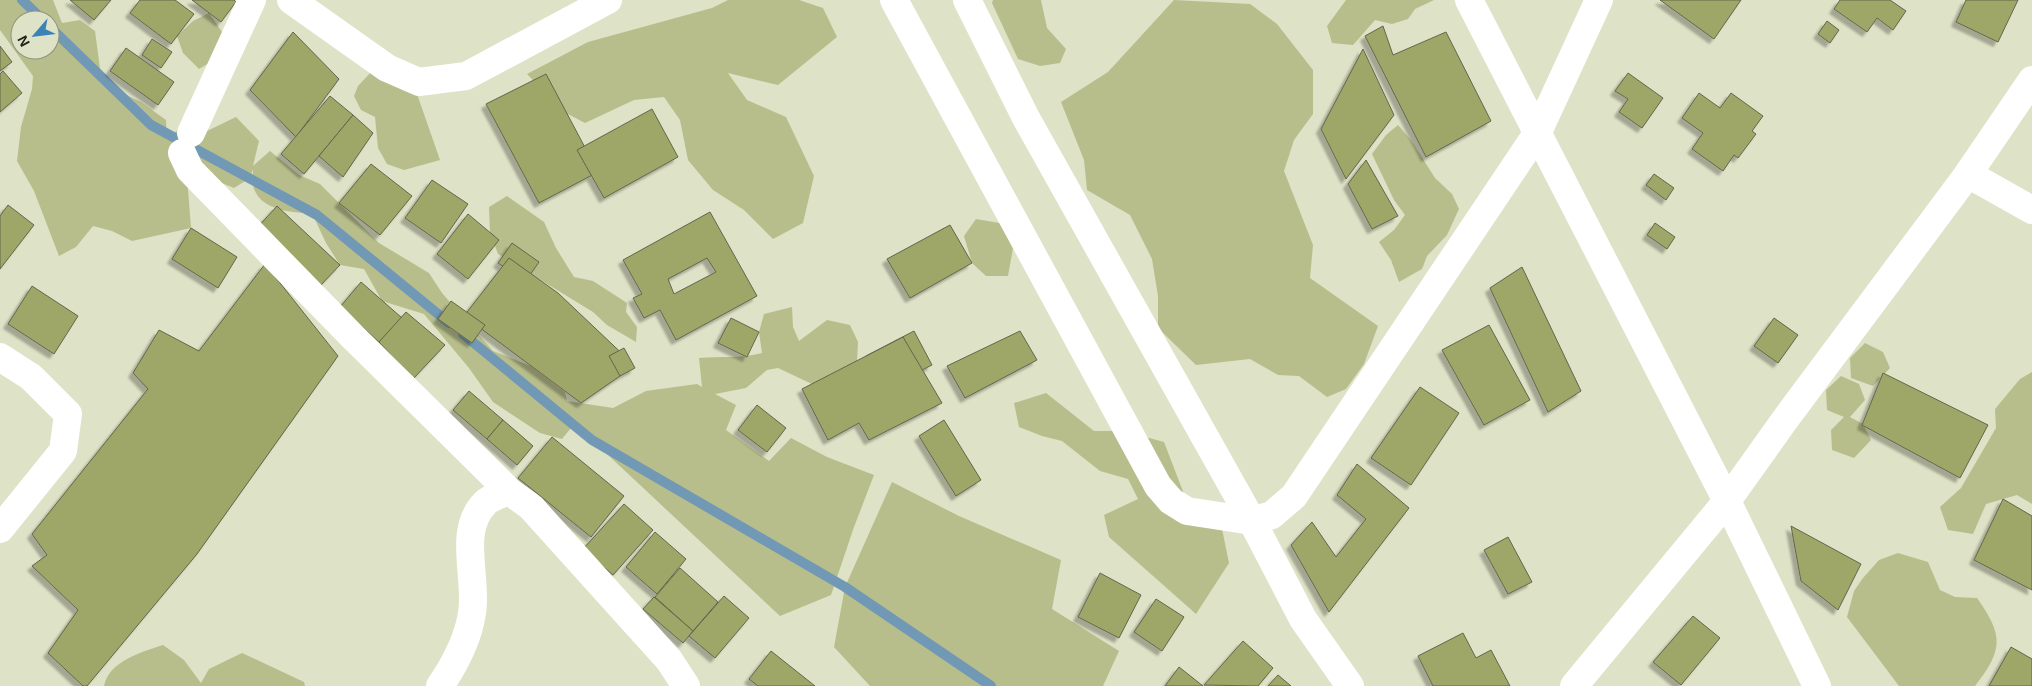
<svg xmlns="http://www.w3.org/2000/svg" width="2032" height="686" viewBox="0 0 2032 686" font-family="Arial,sans-serif">
  <defs>
    <filter id="shadow"><feDropShadow dx="-4.5" dy="4.5" stdDeviation="1" flood-color="#0004"/></filter>
  </defs>
  <rect width="100%" height="100%" fill="#dee2c6"/>
  <!-- green -->
  <g fill="#b7be8b" fill-rule="evenodd">
    <path d="M0,0H53L62,23L80,20L95,31L101,76L116,90L141,102L166,120L167,140L184,124L205,132L236,117L259,141L253,166L270,151L299,175L320,184L379,243L429,273L442,293L493,351L531,366L565,392L567,401L613,408L646,391L697,384L702,387L699,358C720,356 741,359 762,353L759,332L764,314L792,307L793,327L799,341L827,320L850,325L858,342L857,361L812,384L778,368L767,370L746,388L715,394L736,405L726,430L769,461L791,438L827,457L874,475L854,527L831,595L780,616L592,440L571,428L562,439L540,433L493,402L469,368L424,314L382,301L364,269L340,265L326,243L312,213C292,213 258,210 253,185C252,180 253,174 253,169L250,178L234,188L212,179L186,164L191,228L132,241L112,231L93,226L76,247L59,256L34,191L17,161L21,127L32,89L33,76L0,30ZM20,20H50V50H20Z"/>
    <path d="M728,0H799L823,8L837,37L778,85L728,73L747,100L786,117L814,176L803,223L773,239L744,210L713,190L688,160L680,120L664,97L634,100L585,123L564,112L527,74L588,42L712,8Z"/>
    <path d="M993,0H1041L1047,28L1066,49L1060,63L1040,66L1018,59L992,3Z"/>
    <path d="M1174,0L1250,4L1277,24L1313,70V114L1294,140L1284,171L1313,245L1310,278L1378,326L1364,364L1346,389L1327,397L1299,376L1278,375L1250,359L1196,365L1158,328V296L1152,259L1130,215L1087,190L1084,160L1061,102L1108,72Z"/>
    <path d="M1346,0H1434L1415,9L1408,19L1392,24L1375,20L1353,45L1332,43L1327,26Z"/>
    <path d="M209,13L222,32L224,47L214,60L199,69L183,53L177,36L193,21Z"/>
    <path d="M374,69L417,94L440,160L404,170L387,164L378,148L375,117L361,110L354,96L358,86Z"/>
    <path d="M1398,125L1411,140L1435,178L1452,194L1459,209L1447,235L1427,256L1422,269L1399,282L1391,260L1379,242L1394,230L1405,215L1394,200L1372,154L1386,135Z"/>
    <path d="M507,196L544,222L556,248L574,277L593,281L627,303L626,312L637,327L636,342L607,325L593,312L498,254L490,232L489,207Z"/>
    <path d="M976,219L1017,226L1008,276H986L972,263L964,236Z"/>
    <path d="M1865,343L1883,352L1890,368L1873,386L1851,378L1850,358Z"/>
    <path d="M2032,372V504L2017,495L1986,504L1973,534L1948,530L1940,507L1961,488L1996,428L1995,409L2020,379Z"/>
    <path d="M1841,376L1859,384L1865,400L1850,417L1863,424L1871,440L1854,458L1832,450L1831,430L1844,417L1827,410L1826,390Z"/>
    <path d="M1046,393L1094,431H1123L1164,442L1189,507L1222,529L1229,563L1196,614L1109,537L1104,515L1138,499L1128,479L1100,471L1062,441L1042,436L1019,427L1014,403Z"/>
    <path d="M892,482L959,516L1061,560L1052,609L1119,651L1103,686H870L834,647L845,587Z"/>
    <path d="M1898,553L1928,562L1940,590L1955,597L1977,598C2004,636 2003,650 1975,686H1899L1847,617L1854,591L1863,578L1879,560Z"/>
    <path d="M163,645L184,660L201,683L209,669L242,653L304,682L305,686H104C109,661 142,652 163,645Z"/>
  </g>
  <g fill="none" stroke-linecap="round" stroke-linejoin="round">
    <!-- stream -->
    <g stroke="#7198b4" stroke-width="10">
      <path d="M22,0L43,20"/>
      <path d="M50,27L151,125L317,215L449,323"/>
      <path d="M463,334L592,440L845,587L991,686"/>
    </g>
  </g>
  <!-- building -->
  <g fill="#9ea667" stroke="#63664d" fill-rule="evenodd" filter="url(#shadow)">
    <path d="M70,0H111L94,20Z"/>
    <path d="M140,0H175L194,14L171,44L130,13Z"/>
    <path d="M192,0H234L236,2L221,22Z"/>
    <path d="M1660,0H1741L1714,39Z"/>
    <path d="M1840,0H1890L1906,11L1893,30L1877,18L1867,32L1834,9Z"/>
    <path d="M1966,0H2018L1998,42L1956,22Z"/>
    <path d="M1827,21L1839,30L1830,43L1818,34Z"/>
    <path d="M1383,26L1393,55L1446,32L1491,121L1426,157L1365,36Z"/>
    <path d="M293,32L339,79L296,137L250,90Z"/>
    <path d="M152,39L172,52L161,68L142,55Z"/>
    <path d="M0,46L12,62L0,71Z"/>
    <path d="M126,48L174,82L158,105L110,71Z"/>
    <path d="M1363,49L1394,115L1346,179L1321,129Z"/>
    <path d="M3,71L22,93L0,112V74Z"/>
    <path d="M1628,73L1663,98L1642,128L1619,112L1628,99L1615,91Z"/>
    <path d="M546,74L598,172L539,203L486,104Z"/>
    <path d="M1699,93L1720,108L1731,93L1763,116L1752,131L1756,134L1738,158L1734,155L1723,171L1692,149L1703,133L1682,118Z"/>
    <path d="M330,96L353,115L304,174L281,154Z"/>
    <path d="M652,109L678,157L604,198L577,150Z"/>
    <path d="M353,115L373,133L343,177L319,156Z"/>
    <path d="M1366,160L1398,216L1372,229L1348,184Z"/>
    <path d="M371,164L412,196L380,235L339,203Z"/>
    <path d="M1654,174L1674,188L1666,200L1646,185Z"/>
    <path d="M432,180L468,204L441,243L405,218Z"/>
    <path d="M8,205L34,225L0,269V216Z"/>
    <path d="M277,206L340,265L319,287L256,229Z"/>
    <path d="M710,212L757,296L676,340L660,310L644,318L633,298L642,294L623,260ZM707,258L716,272L674,294L668,279Z"/>
    <path d="M468,214L499,240L468,279L437,254Z"/>
    <path d="M1655,223L1675,237L1667,249L1647,235Z"/>
    <path d="M950,225L972,263L910,298L887,259Z"/>
    <path d="M191,228L237,257L218,288L172,259Z"/>
    <path d="M512,243L539,262L525,282L498,263Z"/>
    <path d="M509,258L558,293L632,363L620,376L581,403L464,316Z"/>
    <path d="M265,264L338,356L197,554L87,686H83L48,653L78,610L32,566L47,555L32,534L148,389L133,373L159,330L199,351Z"/>
    <path d="M1522,267L1581,391L1548,412L1490,288Z"/>
    <path d="M361,282L402,318L379,342L340,307Z"/>
    <path d="M32,286L78,316L54,354L8,324Z"/>
    <path d="M451,301L485,325L472,343L438,319Z"/>
    <path d="M406,312L445,345L413,379L379,342Z"/>
    <path d="M731,318L759,332L747,357L718,343Z"/>
    <path d="M1774,318L1798,335L1778,363L1754,346Z"/>
    <path d="M1489,325L1530,400L1484,425L1442,350Z"/>
    <path d="M914,331L932,365L883,390L866,356Z"/>
    <path d="M1020,331L1037,360L965,398L947,366Z"/>
    <path d="M903,337L942,403L869,440L859,423L828,440L802,389Z"/>
    <path d="M624,348L635,368L620,376L609,356Z"/>
    <path d="M1883,373L1988,425L1960,478L1862,425Z"/>
    <path d="M1420,387L1459,413L1411,485L1371,458Z"/>
    <path d="M469,391L503,420L487,439L453,410Z"/>
    <path d="M757,405L786,428L767,452L738,430Z"/>
    <path d="M503,420L533,446L517,465L487,439Z"/>
    <path d="M944,420L981,480L956,496L919,436Z"/>
    <path d="M552,437L624,496L591,537L518,478Z"/>
    <path d="M1357,464L1409,508L1329,612L1291,545L1312,522L1336,557L1366,519L1337,495Z"/>
    <path d="M2003,499L2032,516V590L1974,560Z"/>
    <path d="M624,504L653,530L613,575L583,549Z"/>
    <path d="M1791,526L1861,564L1838,610L1801,581Z"/>
    <path d="M655,532L686,559L657,594L626,567Z"/>
    <path d="M1508,537L1532,582L1508,594L1484,550Z"/>
    <path d="M680,568L718,602L693,631L655,597Z"/>
    <path d="M1100,573L1141,595L1119,638L1078,617Z"/>
    <path d="M724,596L749,618L715,658L689,636Z"/>
    <path d="M654,597L693,631L683,643L643,609Z"/>
    <path d="M1156,599L1184,617L1162,651L1134,632Z"/>
    <path d="M1693,616L1720,638L1681,685L1653,662Z"/>
    <path d="M1463,633L1476,658L1491,650L1510,686H1433L1418,656Z"/>
    <path d="M1243,641L1273,668L1258,686L1204,685Z"/>
    <path d="M2011,647L2032,659V686H1989Z"/>
    <path d="M771,651L815,686H758L749,679Z"/>
    <path d="M1179,667L1203,686H1165Z"/>
    <path d="M1278,675L1291,686H1268Z"/>
  </g>
  <g fill="none" stroke-linecap="round" stroke-linejoin="round">
    <!-- minor -->
    <g stroke="#fff" stroke-width="28">
      <path d="M291,0L387,68L419,82L466,76L608,0"/>
      <path d="M894,0L1158,486L1171,501L1187,511L1252,521L1272,515L1294,496L1538,132L1599,0"/>
      <path d="M967,0L1026,118L1252,521L1303,619L1350,686"/>
      <path d="M1469,0L1727,501L1817,686"/>
      <path d="M191,133L252,0"/>
      <path d="M182,153L190,170L351,335L509,491"/>
      <path d="M1968,174L2032,210"/>
      <path d="M0,357L31,377L68,414L63,451L0,529"/>
      <path d="M440,686C455,664 468,640 472,613C478,578 457,531 485,503C491,497 502,494 509,491L531,507L669,660L686,686"/>
      <path d="M1574,686L1727,501L1784,421L1968,174L2032,80"/>
    </g>
  </g>
  <!-- north arrow -->
  <g transform="translate(35 35) rotate(242)"><circle r="24" fill="#dee2c6" stroke="#929580"/>
  <path d="M0-4L9 19L0 12L-9 19Z" fill="#3a83b7"/>
  <text y="-8" font-size="14" font-weight="bold" text-anchor="middle" fill="#212218">N</text>
  </g>
</svg>
